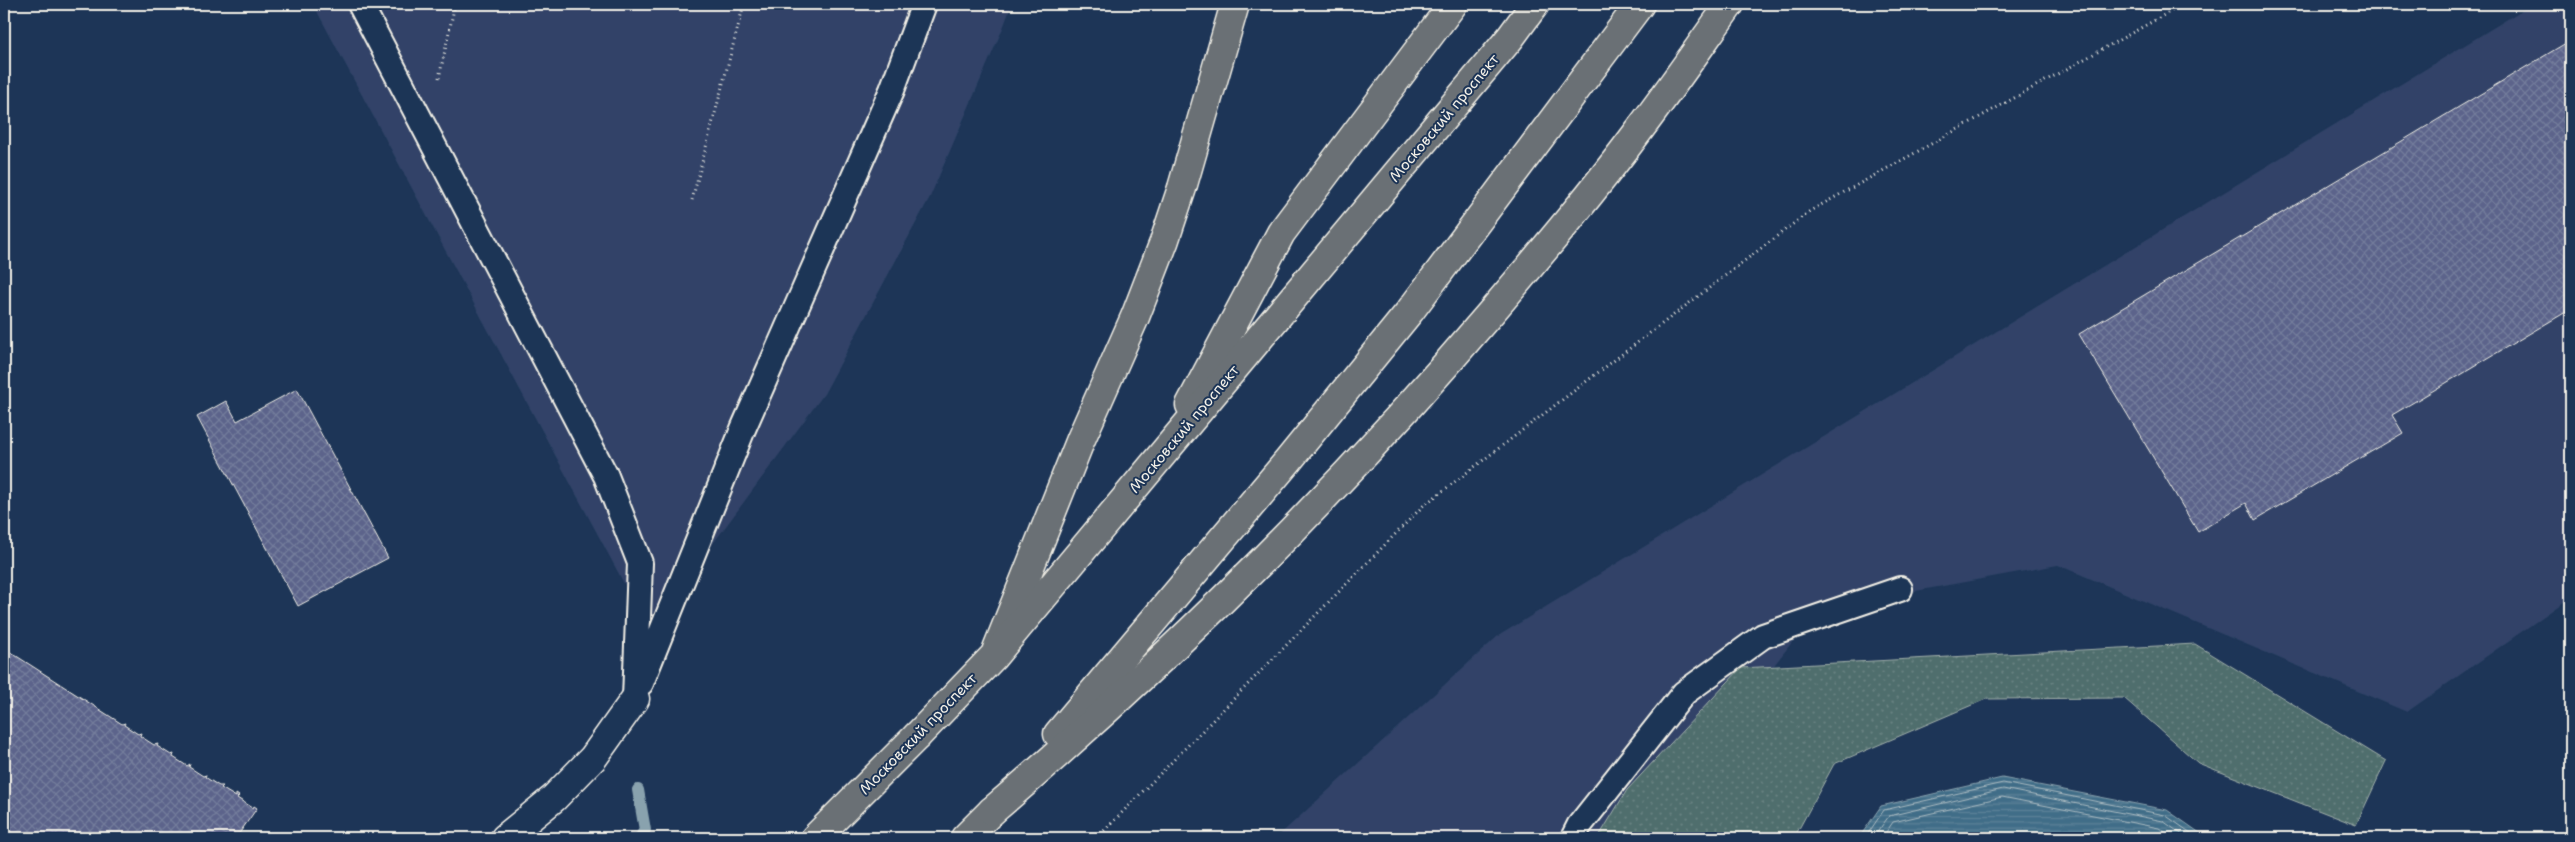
<svg xmlns="http://www.w3.org/2000/svg" width="2575" height="842" viewBox="0 0 2575 842" font-family="'Shantell Sans',sans-serif">
  <defs>
    <pattern id="grass-dots" width="8" height="8" patternUnits="userSpaceOnUse" patternTransform="scale(1.25)"><rect width="8" height="8" fill="#4f6e6d"/><path d="M2 2h.1M6 6h.1" fill="none" stroke="#698382" stroke-width="1.8" stroke-linecap="round"/></pattern>
    <pattern id="water-rules" width="6" height="5" patternUnits="userSpaceOnUse" patternTransform="scale(1.25)"><rect width="6" height="5" fill="#416d88"/><path d="M0 2.5h6" fill="none" stroke="#5d8299"/></pattern>
    <pattern id="building-cross-hatch" width="8" height="8" patternUnits="userSpaceOnUse" patternTransform="scale(1.25)"><rect width="8" height="8" fill="#5b648b"/><path d="M0 0l8 8M0 8l8-8" fill="none" stroke="#737b9b"/></pattern>
  </defs>
  <rect width="100%" height="100%" fill="#1d3557"/>
  <filter id="ink" filterUnits="userSpaceOnUse"><feTurbulence type="fractalNoise" baseFrequency=".02" numOctaves="2"/><feDisplacementMap in="SourceGraphic" scale="10" xChannelSelector="R" yChannelSelector="G"/><feConvolveMatrix kernelMatrix="1 2 1 2 8 2 1 2 1" color-interpolation-filters="sRGB"/></filter>
  <g filter="url(#ink)">
    <!-- built -->
    <g fill="#304367">
      <path d="M313,4H1012L1003,28L930,197L824,394L649,630Z"/>
      <path d="M2532,4H2571V597L2407,712L2058,565L1818,609L1652,822L1644,838H1276L1498,636Z"/>
    </g>
    <!-- grass -->
    <path fill="url(#grass-dots)" stroke="#a2b0aa" d="M2195,644L2386,761L2356,825L2198,763L2124,698L1986,699L1834,764L1794,838H1598L1627,790L1741,668Z"/>
    <!-- water -->
    <path fill="url(#water-rules)" stroke="#89a2ae" d="M2002,778L2167,810L2207,838H1859L1881,806Z"/>
    <g fill="none" stroke-linecap="round" stroke-linejoin="round">
      <!-- shore -->
      <g stroke="#acbcc2" stroke-width="1">
        <path d="M1865,838L1884,810L2003,783L2165,815L2198,838"/>
        <path d="M1873,838L1889,816L2003,789L2163,821L2187,838"/>
        <path d="M1882,838L1893,822L2002,797L2159,828L2174,838"/>
      </g>
      <!-- stream -->
      <path stroke="#89a2ae" stroke-width="12" d="M638,790L645,830L640,838"/>
    </g>
    <!-- building -->
    <g fill="url(#building-cross-hatch)" stroke="#f4f1e8">
      <path d="M2571,40V309L2392,415L2403,433L2255,520L2246,503L2198,532L2079,334Z"/>
      <path d="M297,389L388,558L298,606L197,417L226,401L237,421Z"/>
      <path d="M4,648L122,724L125,723L124,725L138,734L141,733L140,736L154,745L158,744L157,746L171,755L174,754L173,757L187,766L190,764L189,767L203,776L206,775L205,777L219,786H223L221,788L236,797V794L239,796L237,798L253,808L254,806L257,808L236,838H4Z"/>
    </g>
    <g fill="none" stroke-linecap="round" stroke-linejoin="round">
      <defs>
        <g id="service">
          <path d="M360,4L606,476L640,563L635,699"/>
          <path d="M641,683L743,429L892,90L924,4"/>
          <path d="M1573,838L1579,826L1684,693L1763,636L1900,589"/>
        </g>
        <path id="minor" d="M505,838L554,798L593,758L635,699"/>
        <g id="primary">
          <path d="M997,649L1081,439L1135,317L1164,242L1182,188L1235,4"/>
          <path d="M815,838L917,736"/>
          <path d="M965,838L992,811"/>
        </g>
        <g id="trunk">
          <path d="M1190,405L1281,233L1453,4"/>
          <path d="M1058,734L1288,461L1410,311L1640,4"/>
          <path d="M917,736L993,657L1510,38L1535,4"/>
          <path d="M992,811C1172,657 1340,490 1494,309C1544,250 1594,191 1640,129C1671,88 1700,46 1730,4"/>
        </g>
      </defs>
      <!-- service casing -->
      <use href="#service" stroke="#f4f1e8" stroke-width="28"/>
      <!-- minor casing -->
      <use href="#minor" stroke="#f4f1e8" stroke-width="31"/>
      <!-- primary casing -->
      <use href="#primary" stroke="#f4f1e8" stroke-width="31"/>
      <!-- trunk casing -->
      <use href="#trunk" stroke="#f4f1e8" stroke-width="31"/>
      <!-- path -->
      <g stroke="#f4f1e8" stroke-width="3" stroke-dasharray="1 4" stroke-linecap="butt">
        <path d="M439,78L455,4"/>
        <path d="M692,200L744,4"/>
        <path d="M1097,838L1423,506L1810,211L2184,4"/>
      </g>
      <!-- service -->
      <use href="#service" stroke="#1d3557" stroke-width="24"/>
      <!-- minor -->
      <use href="#minor" stroke="#1d3557" stroke-width="28"/>
      <!-- primary -->
      <use href="#primary" stroke="#6a7074" stroke-width="28"/>
      <!-- trunk -->
      <use href="#trunk" stroke="#6a7074" stroke-width="28"/>
    </g>
  </g>
  <g text-anchor="middle" dominant-baseline="central" stroke-width="4" stroke-linejoin="round" paint-order="stroke">
    <!-- street labels -->
    <g font-size="15" fill="#f4f1e8" stroke="#1d3557">
      <text transform="translate(1444 118) rotate(-50)">Московский проспект</text>
      <text transform="translate(1184 429) rotate(-50)">Московский проспект</text>
      <text transform="translate(918 734) rotate(-46)">Московский проспект</text>
    </g>
  </g>
  <!-- margin -->
  <rect width="2575" height="842" fill="none" stroke="#1d3557" stroke-width="20"/>
  <rect x="10" y="10" width="2555" height="822" fill="none" stroke="#f4f1e8" stroke-width="2" filter="url(#ink)"/>
</svg>
